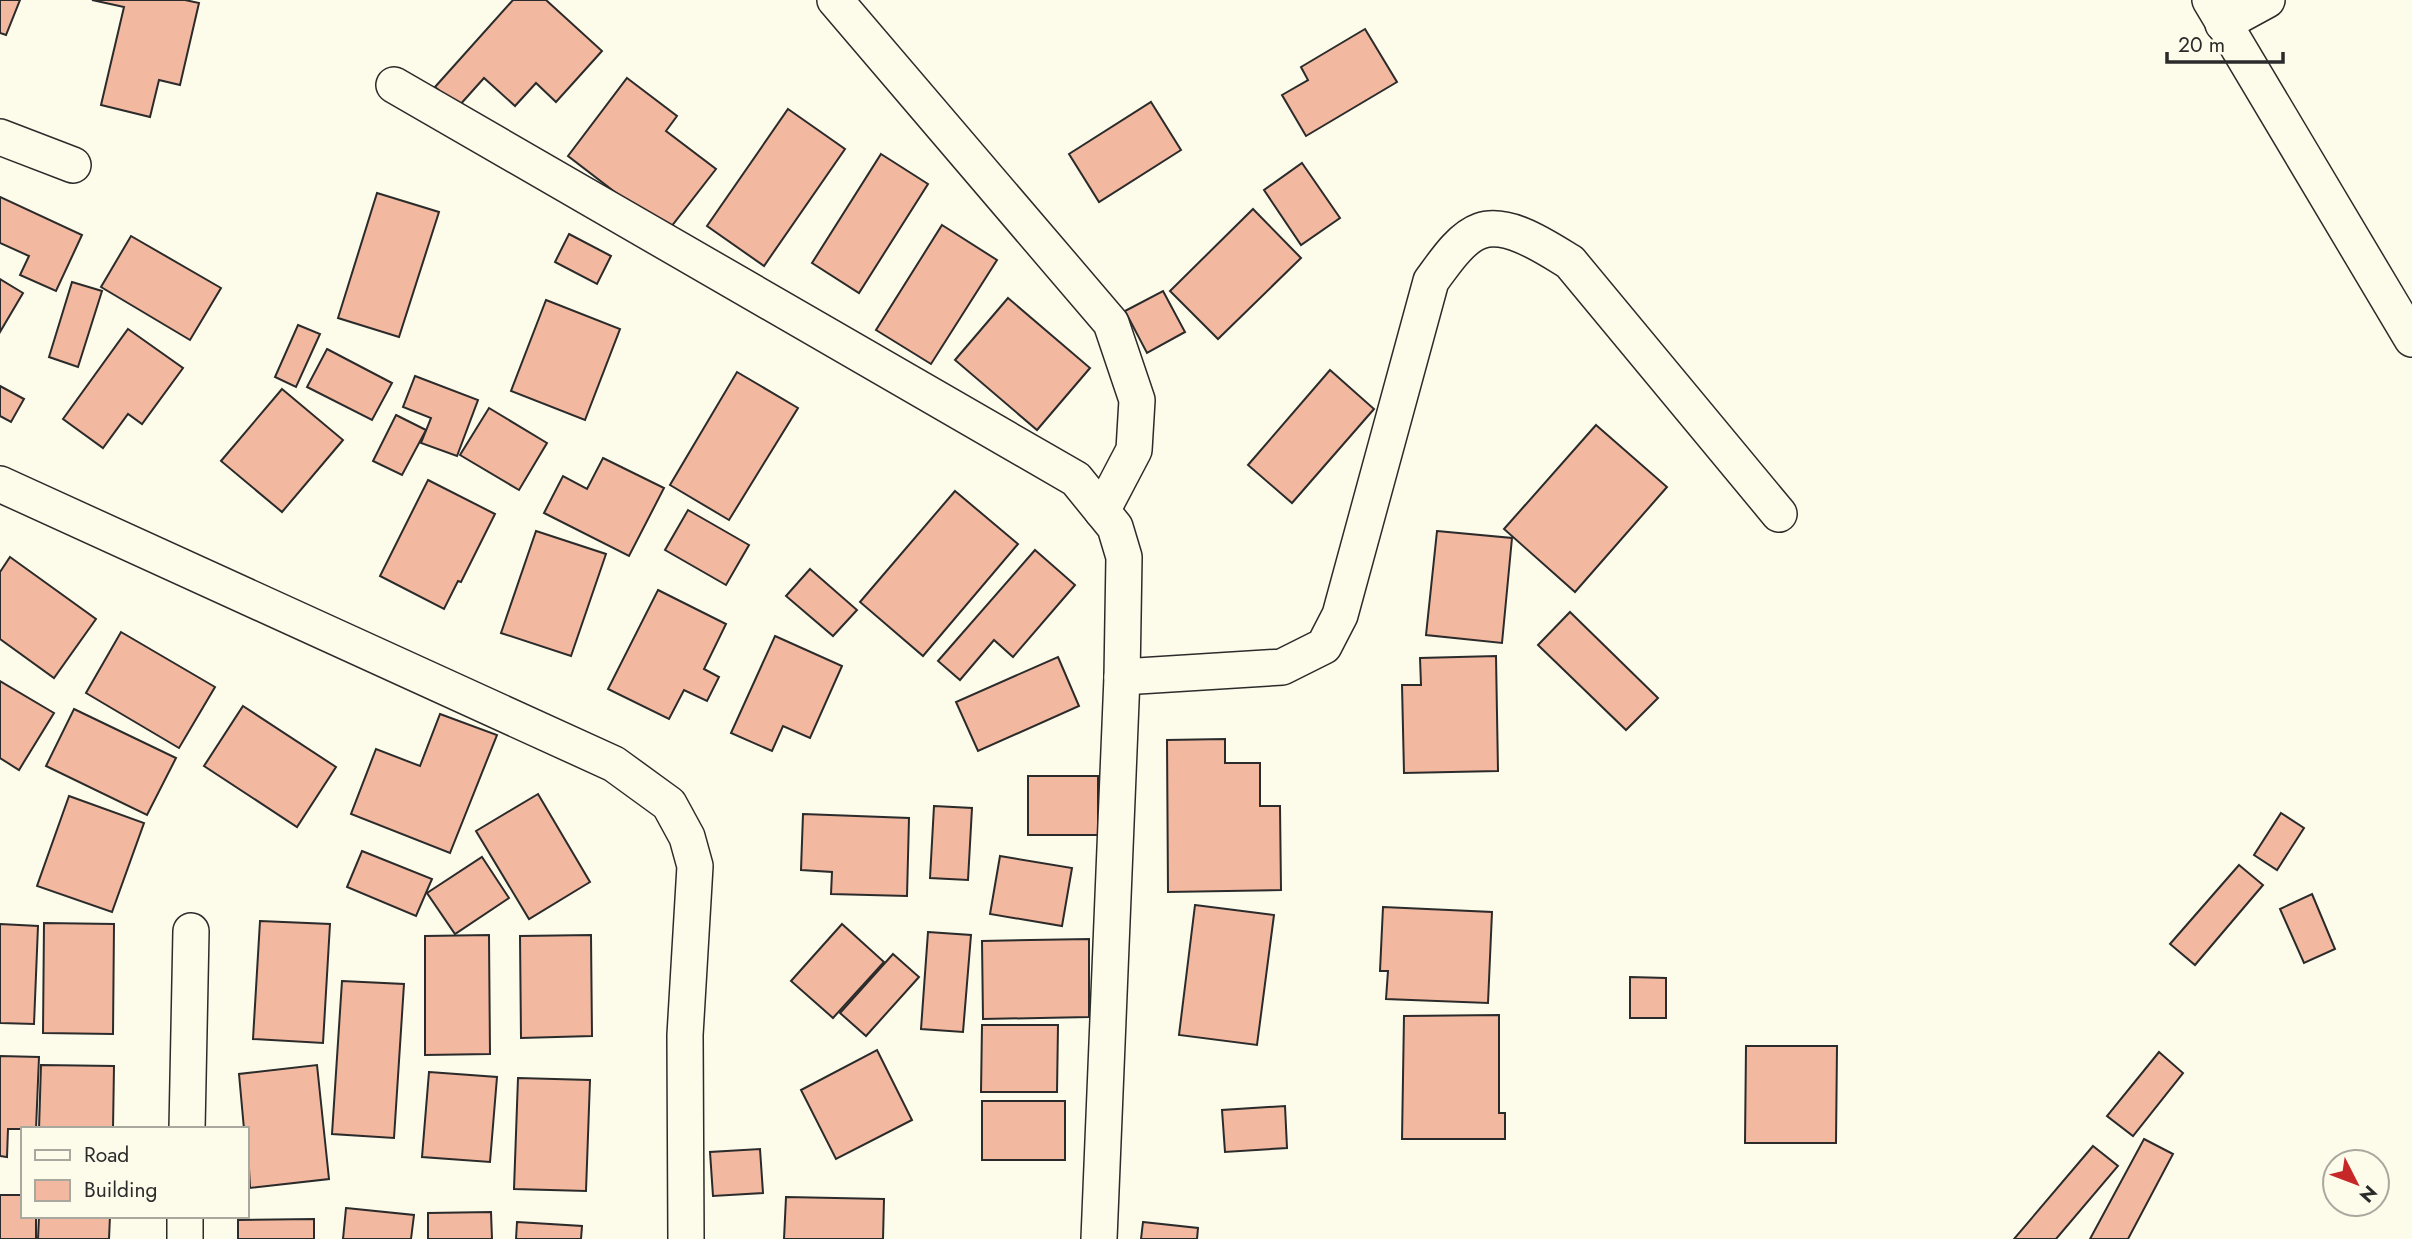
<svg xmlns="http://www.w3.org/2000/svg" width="2412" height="1239" viewBox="0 0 2412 1239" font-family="Jost,sans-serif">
  <rect width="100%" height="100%" fill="#fdfbea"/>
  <!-- building -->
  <g fill="#f2b8a0" stroke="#2b2b2b" stroke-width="2">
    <path d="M0,0H20L6,35L0,33Z"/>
    <path d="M92,0H185L199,3L180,85L159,80L150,117L101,105L124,7Z"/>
    <path d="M513,0H546L602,51L556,102L536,83L515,106L484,78L458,107L435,87Z"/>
    <path d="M1365,29L1397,82L1306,136L1282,95L1308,80L1301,67Z"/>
    <path d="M627,78L677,116L666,131L716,169L667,232L568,156Z"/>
    <path d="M1151,102L1181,150L1099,202L1069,154Z"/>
    <path d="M788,109L845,149L764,266L707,226Z"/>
    <path d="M881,154L928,184L859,293L812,263Z"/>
    <path d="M1302,163L1340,218L1301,245L1264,190Z"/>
    <path d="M377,193L439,212L399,337L338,318Z"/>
    <path d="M0,197L82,235L56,291L20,275L29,256L0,243Z"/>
    <path d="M1253,209L1301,258L1218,339L1170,291Z"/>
    <path d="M942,225L997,260L931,364L876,330Z"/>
    <path d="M569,234L611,256L597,284L555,262Z"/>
    <path d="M131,236L221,288L190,340L101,287Z"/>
    <path d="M0,279L23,293L0,332Z"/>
    <path d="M72,282L102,291L78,367L49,357Z"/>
    <path d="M1163,291L1185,332L1147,353L1125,311Z"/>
    <path d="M1008,298L1090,368L1037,430L955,360Z"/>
    <path d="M546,300L620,329L585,420L511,391Z"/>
    <path d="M298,325L320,334L296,387L275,377Z"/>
    <path d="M128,329L183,368L142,424L128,414L103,448L63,419Z"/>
    <path d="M327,349L392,383L372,420L307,387Z"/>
    <path d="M1330,370L1374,409L1292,503L1248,465Z"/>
    <path d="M737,372L798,408L729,520L670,485Z"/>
    <path d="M415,376L478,400L457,456L421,443L431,418L403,407Z"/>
    <path d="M0,386L24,399L11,422L0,416Z"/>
    <path d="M282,389L343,440L282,512L221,461Z"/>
    <path d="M489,408L547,443L519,490L460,455Z"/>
    <path d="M396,415L426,430L402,475L373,461Z"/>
    <path d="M1596,425L1667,487L1575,592L1504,529Z"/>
    <path d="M603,458L664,488L629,556L544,513L563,476L587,489Z"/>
    <path d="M428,480L495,514L461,582L458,581L444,609L380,576Z"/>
    <path d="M955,491L1018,544L923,656L860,602Z"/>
    <path d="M688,510L749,545L726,585L665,550Z"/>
    <path d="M536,531L606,554L571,656L501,633Z"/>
    <path d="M1437,531L1512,538L1502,643L1426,635Z"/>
    <path d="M1035,550L1075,585L1013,657L994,640L960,680L938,661Z"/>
    <path d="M10,557L96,619L54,678L0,639V572Z"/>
    <path d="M810,569L857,610L833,636L786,596Z"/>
    <path d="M658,590L726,624L704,669L719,677L707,701L684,690L669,719L608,689Z"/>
    <path d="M1570,612L1658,698L1626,730L1538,645Z"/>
    <path d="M121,632L215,687L179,748L86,693Z"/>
    <path d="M775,636L842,666L810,738L783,726L772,751L731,733Z"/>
    <path d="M1496,656L1498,771L1404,773L1402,685H1421L1420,658Z"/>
    <path d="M1058,657L1079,706L978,751L956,702Z"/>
    <path d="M0,681L54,713L19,770L0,758Z"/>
    <path d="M243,706L336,767L297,827L204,766Z"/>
    <path d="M74,709L176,758L147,815L46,766Z"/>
    <path d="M440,714L497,735L450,853L351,814L376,749L420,766Z"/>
    <path d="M1225,739V763H1260V806H1280L1281,890L1168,892L1167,740Z"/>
    <rect x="1028" y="776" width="70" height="59"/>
    <path d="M538,794L590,882L529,919L476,831Z"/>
    <path d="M69,796L144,823L112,912L37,886Z"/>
    <path d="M934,806L972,808L968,880L930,878Z"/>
    <path d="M2281,813L2304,828L2277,870L2254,855Z"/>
    <path d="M803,814L909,818L907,896L831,894L832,872L801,870Z"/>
    <path d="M362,851L432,879L416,916L347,887Z"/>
    <path d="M1000,856L1072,868L1062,926L990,914Z"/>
    <path d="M482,857L509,898L455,934L427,893Z"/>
    <path d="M2239,865L2263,885L2195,965L2170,944Z"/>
    <path d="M2312,894L2335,949L2304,963L2280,909Z"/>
    <path d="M1195,905L1274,915L1257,1045L1179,1035Z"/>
    <path d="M1383,907L1492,912L1488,1003L1386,999L1388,971H1380Z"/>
    <path d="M260,921L330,924L323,1043L253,1039Z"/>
    <path d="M44,923L114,924L113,1034L43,1033Z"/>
    <path d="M0,924L38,926L34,1024L0,1023Z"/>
    <path d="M842,924L884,962L833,1018L791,981Z"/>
    <path d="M928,932L971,935L963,1032L921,1029Z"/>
    <path d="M489,935L490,1054L425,1055V936Z"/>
    <path d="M591,935L592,1036L521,1038L520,936Z"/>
    <path d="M1089,939V1017L983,1019L982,941Z"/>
    <path d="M893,954L919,977L866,1036L840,1013Z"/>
    <path d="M1630,977L1666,978V1018H1630Z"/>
    <path d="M342,981L404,984L394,1138L332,1134Z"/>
    <path d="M1499,1015V1113H1505V1139H1402L1404,1016Z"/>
    <path d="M982,1025H1058L1057,1092H981Z"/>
    <path d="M1746,1046H1837L1836,1143H1745Z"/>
    <path d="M877,1050L912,1120L836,1159L801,1090Z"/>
    <path d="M2159,1052L2183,1073L2133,1136L2107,1116Z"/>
    <path d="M0,1056L39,1057L36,1129H8L7,1157L0,1156Z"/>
    <path d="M41,1065L114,1066L113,1129H39Z"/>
    <path d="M317,1065L329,1179L250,1188L247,1129H244L239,1074Z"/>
    <path d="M429,1072L497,1077L490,1162L422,1157Z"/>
    <path d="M518,1078L590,1080L586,1191L514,1189Z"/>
    <rect x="982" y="1101" width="83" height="59"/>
    <path d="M1285,1106L1287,1148L1225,1152L1222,1110Z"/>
    <path d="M2144,1139L2173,1154L2128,1239H2090Z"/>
    <path d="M2093,1146L2118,1166L2056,1239H2014Z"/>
    <path d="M760,1149L763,1193L713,1196L710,1152Z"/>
    <path d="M0,1195H23V1216H36V1239H0Z"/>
    <path d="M786,1197L884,1199L883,1239H784Z"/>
    <path d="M346,1208L414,1215L411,1239H343Z"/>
    <path d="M491,1212L492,1239H428V1213Z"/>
    <path d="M39,1216H110L109,1239H38Z"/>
    <path d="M314,1219V1239H238V1220Z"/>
    <path d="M517,1222L582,1226L581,1239H516Z"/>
    <path d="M1143,1222L1198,1228L1197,1239H1141Z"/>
  </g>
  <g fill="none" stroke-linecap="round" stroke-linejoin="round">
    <defs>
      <g id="street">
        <path d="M835,0L1111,323L1137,400L1134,450L1102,511"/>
        <path d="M2210,0L2412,339"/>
        <path d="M2223,24L2267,0"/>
        <path d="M394,85L1076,479L1115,527L1124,557L1122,677L1099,1239"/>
        <path d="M0,137L73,165"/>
        <path d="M0,484L614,764L669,804L687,837L695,866L685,1035L686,1239"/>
        <path d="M1122,677L1282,667L1324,646L1340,615L1431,281C1443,265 1460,238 1480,231C1508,221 1547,248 1570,262L1779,514"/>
        <path d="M187,1129L191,931"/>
        <path d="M185,1239V1216"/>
      </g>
    </defs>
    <!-- street casing -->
    <use href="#street" stroke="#2b2b2b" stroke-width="38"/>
    <!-- street -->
    <use href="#street" stroke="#fdfbea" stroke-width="35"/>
  </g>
  <!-- legend -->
  <rect x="21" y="1127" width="228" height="91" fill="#fdfbea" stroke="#a9a89e" stroke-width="2"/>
  <rect x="35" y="1150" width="35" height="10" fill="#fdfbea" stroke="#a9a89e" stroke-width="2"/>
  <text x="84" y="1162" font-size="21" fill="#2b2b2b">Road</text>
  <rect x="35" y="1180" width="35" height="21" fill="#f2b8a0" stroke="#a9a89e" stroke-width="2"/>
  <text x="84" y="1197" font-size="21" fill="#2b2b2b">Building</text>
  <!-- north arrow -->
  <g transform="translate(2356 1183) rotate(132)"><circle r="33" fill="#fdfbea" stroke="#a9a89e" stroke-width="2"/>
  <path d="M0-5L12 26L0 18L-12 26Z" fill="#c62828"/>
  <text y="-10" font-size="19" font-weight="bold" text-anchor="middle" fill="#2b2b2b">N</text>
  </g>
  <!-- scale -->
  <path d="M2167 52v10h116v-10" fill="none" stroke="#2b2b2b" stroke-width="3.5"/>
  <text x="2178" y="52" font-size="21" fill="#2b2b2b" stroke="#fdfbea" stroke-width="5" paint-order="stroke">20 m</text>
</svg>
